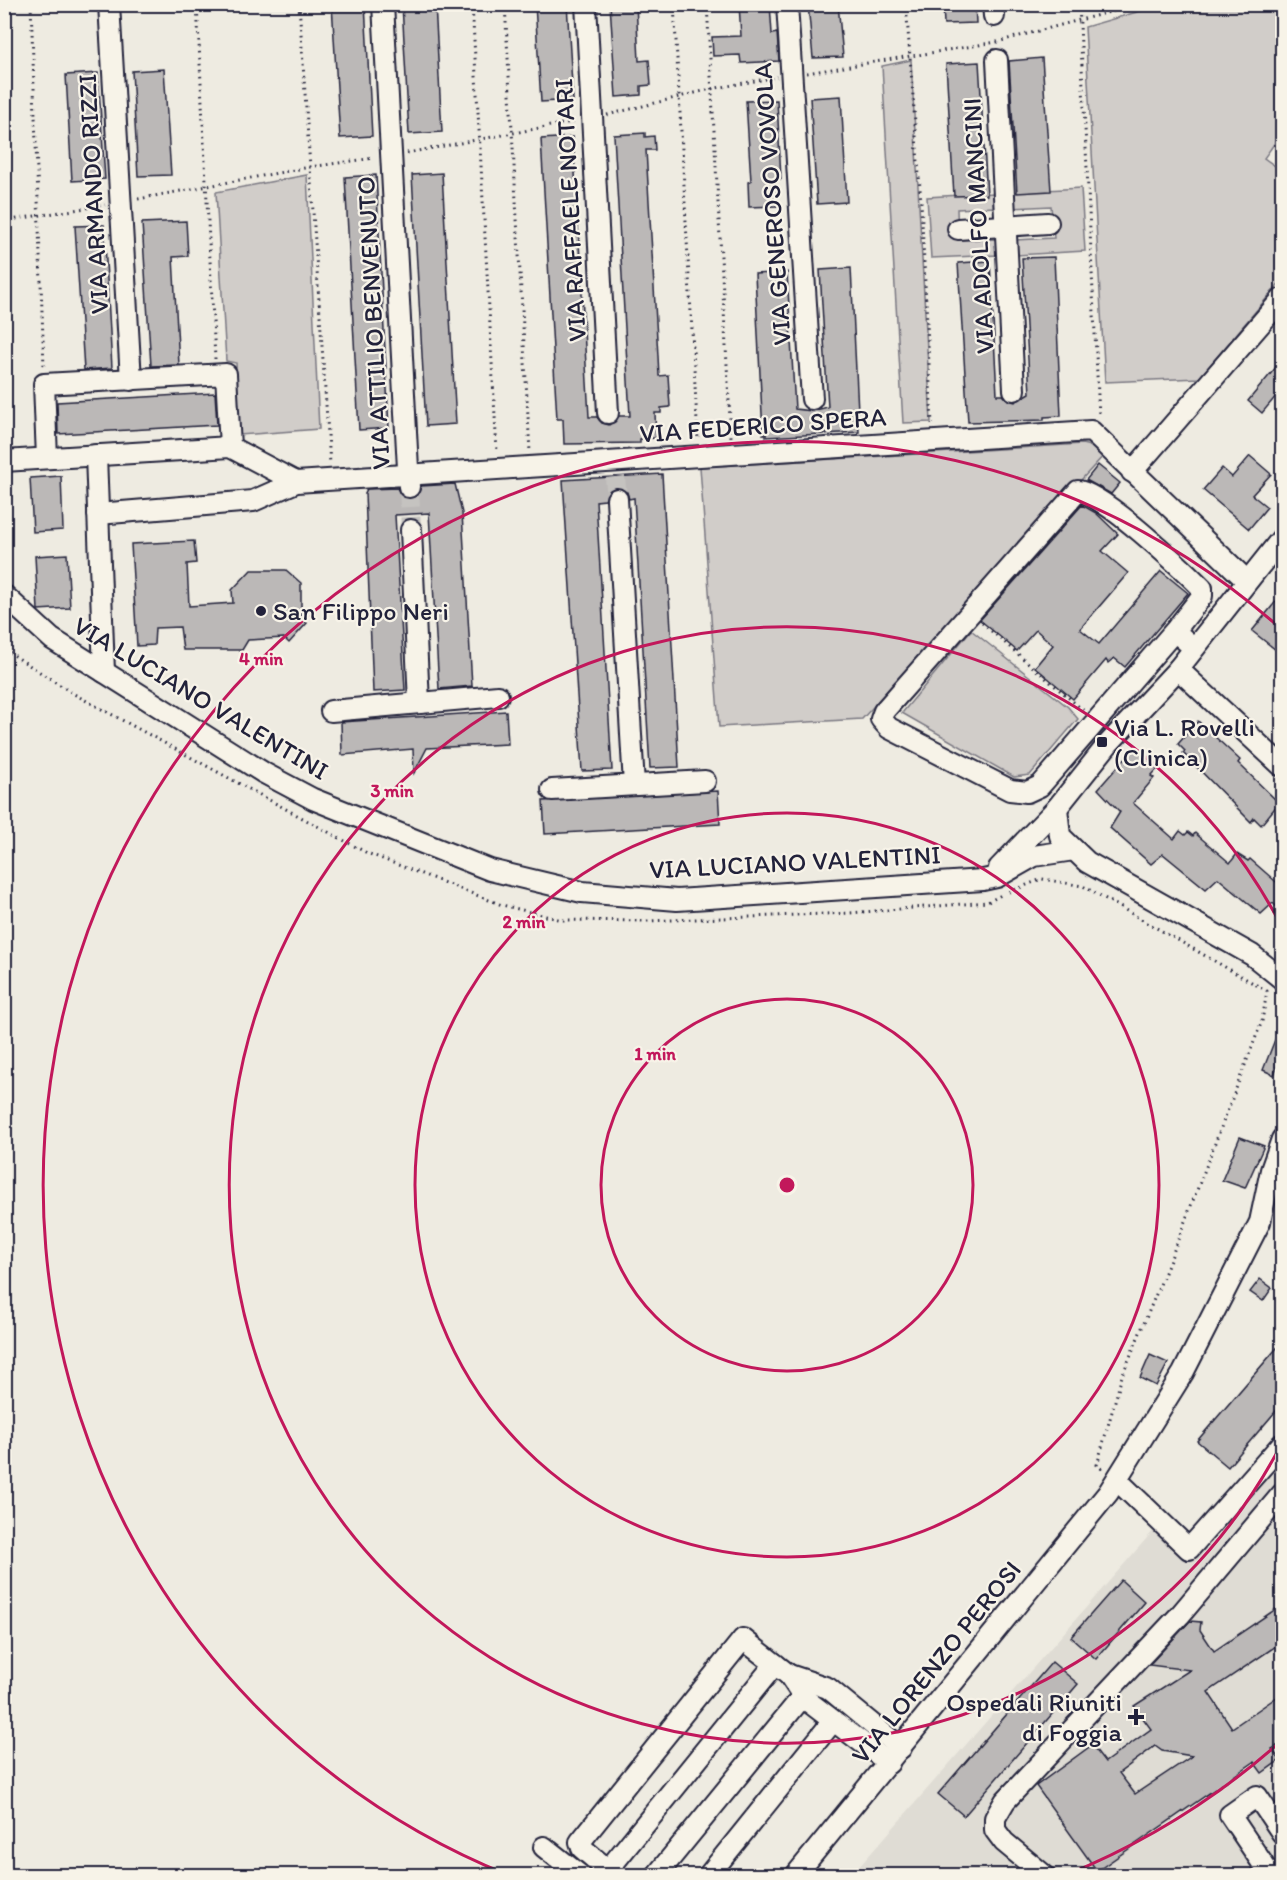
<svg xmlns="http://www.w3.org/2000/svg" width="1287" height="1880" viewBox="0 0 1287 1880" font-family="Itim,sans-serif">
  <rect width="100%" height="100%" fill="#eeebe1"/>
  <filter id="ink" filterUnits="userSpaceOnUse"><feTurbulence type="fractalNoise" baseFrequency=".0167" numOctaves="2"/><feDisplacementMap in="SourceGraphic" scale="12" xChannelSelector="R" yChannelSelector="G"/><feConvolveMatrix kernelMatrix="1 2 1 2 8 2 1 2 1" color-interpolation-filters="sRGB"/></filter>
  <g filter="url(#ink)">
    <!-- built -->
    <path fill="#dfdcd4" d="M1282,1455V1875L851,1876L1154,1530L1186,1559Z"/>
    <!-- green -->
    <g fill="#d1cdc9" stroke="#7a7882" stroke-width="1.5">
      <path d="M1161,5H1282V133L1264,158L1282,171V280L1199,378L1105,382L1085,27Z"/>
      <path d="M911,60L931,422L903,423L882,66Z"/>
      <path d="M307,175L319,429L239,435L236,363L226,361L216,192Z"/>
      <path d="M1081,188L1085,251L1016,255L1015,240L1054,238L1051,206L1012,208L1011,192Z"/>
      <path d="M994,193L995,207L957,209L958,240L998,239L999,255L931,258L927,197Z"/>
      <path d="M1082,444L1094,447L1104,455L862,719L719,727L700,467Z"/>
      <path d="M971,630L1068,707L1078,719L1030,775L1014,777L902,713Z"/>
    </g>
    <!-- building -->
    <g fill="#bbb8b7" stroke="#22223b" stroke-width="1.5" fill-rule="evenodd">
      <path d="M332,4H365L372,136L340,138Z"/>
      <path d="M402,4H435L442,132L409,134Z"/>
      <path d="M535,4H567L573,100L541,102Z"/>
      <path d="M610,4H636L639,61L649,60L651,85L641,86V95L616,97Z"/>
      <path d="M739,4H770L772,34L777,33L779,61L741,63L740,55L713,56L712,37L741,36Z"/>
      <path d="M808,4H838L843,57L813,58Z"/>
      <path d="M943,4H975L976,23L944,24Z"/>
      <path d="M1042,58L1051,191L1017,193L1009,61Z"/>
      <path d="M979,62L987,195L954,196L946,64Z"/>
      <path d="M164,69L171,175L138,176L132,71Z"/>
      <path d="M98,73L105,179L72,181L66,75Z"/>
      <path d="M841,96L847,202L817,204L810,98Z"/>
      <path d="M777,100L781,179H775L777,206L749,207L748,182L751,181L746,101Z"/>
      <path d="M645,133V137L654,136L655,150H646L658,356L659,376L668,375L670,407L661,408V413H655L656,438L640,439V443L564,444L563,419H557L541,139L573,137L589,417H597L602,423L609,425L619,416H630L614,135Z"/>
      <path d="M442,173L456,424L426,426L412,175Z"/>
      <path d="M376,175L389,428L359,430L345,177Z"/>
      <path d="M186,221L188,256L173,257L179,365L151,366L142,223Z"/>
      <path d="M104,225L112,368L84,370L75,226Z"/>
      <path d="M1054,257L1061,416L1044,417V420L968,422L958,263L990,261L997,395H1003L1008,400L1015,402L1030,393L1022,258Z"/>
      <path d="M851,268L859,432L766,437V434H763L755,274L787,272L795,409L812,411L828,407L820,270Z"/>
      <path d="M1282,360V389L1262,413L1248,401Z"/>
      <path d="M215,393L217,425L58,434L57,402Z"/>
      <path d="M1250,456L1271,474L1252,495L1267,507L1249,529L1203,490L1222,468L1232,477Z"/>
      <path d="M1098,465L1120,483L1111,494L1086,480Z"/>
      <path d="M662,474L679,767L650,768L634,498L629,499L627,492L617,487L610,489L605,500L596,501L612,770L582,771L563,480Z"/>
      <path d="M61,476L63,530L33,532L30,478Z"/>
      <path d="M455,484L462,513L472,686L439,689L429,513L395,515L405,690L373,692L365,493L367,489L397,488L403,497L410,499L419,493L421,486Z"/>
      <path d="M1082,505L1096,513L1118,534L1102,551L1128,573L1080,629L1099,644L1161,571L1188,593L1125,667L1114,658L1108,663L1106,660L1073,699L1035,667L1053,645L1036,630L1017,651L980,620Z"/>
      <path d="M194,541L196,563L187,564L189,606L233,603L232,590L251,570H286L301,583V618L307,623L289,643L284,638L248,640L242,650H183L180,627L155,628L154,645L137,646L131,544Z"/>
      <path d="M67,554L70,608L38,610L35,556Z"/>
      <path d="M1282,594V643L1276,650L1252,631Z"/>
      <path d="M506,711L508,744L427,748L414,773L413,749L342,755L341,722Z"/>
      <path d="M1198,721L1240,760L1238,763L1279,803L1261,825L1254,818L1251,822L1183,753L1185,751L1178,744Z"/>
      <path d="M1135,747L1160,766L1151,776L1154,778L1133,803L1174,839L1180,831L1185,835L1188,832L1193,836L1195,833L1230,863L1237,854L1248,861L1250,859L1282,887V912L1273,903L1261,914L1218,878L1206,889L1163,854L1151,864L1110,828L1120,812L1098,789Z"/>
      <path d="M718,791L720,824L545,834L543,801Z"/>
      <path d="M1280,1027L1282,1028V1051L1274,1075L1263,1070Z"/>
      <path d="M1240,1137L1264,1146L1245,1188L1222,1180Z"/>
      <path d="M1260,1279L1272,1288L1263,1301L1250,1292Z"/>
      <path d="M1282,1342V1404L1228,1467L1197,1441Z"/>
      <path d="M1150,1355L1168,1363L1156,1386L1140,1378Z"/>
      <path d="M1121,1580L1145,1602L1096,1659L1071,1637Z"/>
      <path d="M1282,1605V1642L1208,1692L1232,1728L1277,1697L1282,1706V1743L1272,1749L1280,1760L1262,1773L1254,1762L1097,1871L1036,1786L1092,1745L1105,1762L1151,1729L1134,1706L1190,1670L1149,1665L1190,1621L1201,1622L1200,1630L1214,1651ZM1155,1746L1162,1751L1192,1756L1135,1794L1119,1773Z"/>
      <path d="M1052,1662L1078,1684L964,1816L938,1794Z"/>
    </g>
    <g fill="none" stroke-linecap="round" stroke-linejoin="round">
      <!-- minor-tunnel -->
      <g stroke="#c5c3c0" stroke-width="20" stroke-dasharray="20 10" stroke-linecap="butt">
        <path d="M615,477L617,499"/>
        <path d="M409,487L411,530"/>
      </g>
      <defs>
        <g id="minor">
          <path d="M109,4L131,380"/>
          <path d="M383,4L409,487"/>
          <path d="M586,4L608,413"/>
          <path d="M787,4L812,399"/>
          <path d="M993,4L994,16"/>
          <path d="M997,60L1014,390"/>
          <path d="M958,229L1048,223"/>
          <path d="M96,455L104,672"/>
          <path d="M47,458L44,384L226,374L230,447"/>
          <path d="M4,461L230,447L296,482L1091,431L1247,581"/>
          <path d="M1132,472L1282,299"/>
          <path d="M617,499L634,785"/>
          <path d="M98,514L253,501L296,482"/>
          <path d="M411,530L419,703"/>
          <path d="M4,595L52,639L264,773L313,799L490,870L582,892L677,900L983,880L997,877L1034,856L1074,850"/>
          <path d="M1177,628L1040,786L1027,792L1010,790L889,728L881,719L884,711L1078,491C1100,491 1183,569 1202,588V596L1177,628L1178,634L1194,648"/>
          <path d="M1178,669L1282,766"/>
          <path d="M331,711L498,696"/>
          <path d="M552,790L705,781"/>
          <path d="M1057,808L1060,836L1087,862L1252,955L1282,979"/>
          <path d="M999,868L1057,808L1108,744L1178,669L1282,538"/>
          <path d="M1117,1480L1189,1549L1282,1444"/>
          <path d="M789,1675L828,1688L901,1748"/>
          <path d="M544,1847L581,1876"/>
          <path d="M608,1870L775,1664"/>
          <path d="M615,1876L582,1848L580,1842L743,1639L789,1675L805,1699L889,1763"/>
          <path d="M656,1876L803,1696"/>
          <path d="M708,1876L833,1721"/>
          <path d="M795,1876L1108,1493L1183,1373L1260,1222L1271,1170L1282,1139"/>
          <path d="M1045,1876L1004,1842L995,1830V1818L1005,1801L1180,1615L1282,1494"/>
          <path d="M1271,1876L1230,1815L1257,1796L1282,1833"/>
        </g>
      </defs>
      <!-- minor casing -->
      <use href="#minor" stroke="#22223b" stroke-width="24"/>
      <!-- path -->
      <g stroke="#22223b" stroke-width="3" stroke-dasharray="1.5 4.5" stroke-linecap="butt">
        <path d="M31,4L44,367"/>
        <path d="M197,4L215,359"/>
        <path d="M299,4L330,464"/>
        <path d="M472,4L497,452"/>
        <path d="M505,4L530,452"/>
        <path d="M674,4L698,440"/>
        <path d="M707,4L731,437"/>
        <path d="M906,4L921,202L932,424"/>
        <path d="M1079,4L1099,416"/>
        <path d="M807,73L997,42L1140,4"/>
        <path d="M607,115L711,89L777,77"/>
        <path d="M4,153L8,220"/>
        <path d="M407,153L577,121"/>
        <path d="M138,199L310,167L374,158"/>
        <path d="M4,221L105,205"/>
        <path d="M982,623L1084,711"/>
        <path d="M4,649L74,694L367,853L502,905L562,920L646,921L850,913L988,902L1003,894"/>
        <path d="M1009,892L1042,879L1083,886L1267,991L1262,1021L1169,1263L1122,1376L1097,1465L1102,1469"/>
      </g>
      <!-- minor -->
      <use href="#minor" stroke="#f7f3e8" stroke-width="20"/>
    </g>
  </g>
  <!-- distance rings -->
  <g fill="none" stroke="#c2185b" stroke-width="3">
    <circle cx="787" cy="1185" r="186"/>
    <circle cx="787" cy="1185" r="372"/>
    <path d="M1282 1443A558 558 0 1 1 1282 927"/>
    <path d="M1280 1742A744 744 0 0 1 1066 1875M508 1875A744 744 0 1 1 1280 628"/>
  </g>
  <!-- markers -->
  <g fill="#22223b" stroke="#f7f3e8" stroke-width="2">
    <circle cx="261" cy="611" r="6"/>
    <rect x="1096" y="736" width="12" height="12" rx="3"/>
    <path d="M1133 1708h6v6h6v6h-6v6h-6v-6h-6v-6h6z"/>
  </g>
  <g text-anchor="middle" dominant-baseline="central" stroke-width="4.5" stroke-linejoin="round" paint-order="stroke">
    <!-- street labels -->
    <g font-size="26" fill="#22223b" stroke="#f7f3e8">
      <text transform="translate(93 194) rotate(-93)">VIA ARMANDO RIZZI</text>
      <text transform="translate(772 204) rotate(-94)">VIA GENEROSO VOVOLA</text>
      <text transform="translate(570 210) rotate(-93)">VIA RAFFAELE NOTARI</text>
      <text transform="translate(978 226) rotate(-93)">VIA ADOLFO MANCINI</text>
      <text transform="translate(373 323) rotate(-93)">VIA ATTILIO BENVENUTO</text>
      <text transform="translate(763 425) rotate(-4)">VIA FEDERICO SPERA</text>
      <text transform="translate(201 698) rotate(31)">VIA LUCIANO VALENTINI</text>
      <text transform="translate(795 862) rotate(-3)">VIA LUCIANO VALENTINI</text>
      <text transform="translate(936 1662) rotate(-51)">VIA LORENZO PEROSI</text>
    </g>
    <!-- poi labels -->
    <g font-size="26" fill="#22223b" stroke="#f7f3e8" text-anchor="start">
      <text x="273" y="611">San Filippo Neri</text>
      <text x="1114" y="727">Via L. Rovelli<tspan x="1114" dy="30">(Clinica)</tspan></text>
      <text x="1122" y="1702" text-anchor="end">Ospedali Riuniti<tspan x="1122" dy="30">di Foggia</tspan></text>
    </g>
  </g>
  <circle cx="787" cy="1185" r="9" fill="#c2185b" stroke="#f7f3e8" stroke-width="3"/>
  <g font-size="18" text-anchor="middle" font-weight="bold" fill="#c2185b" stroke="#f7f3e8" stroke-width="4.5" stroke-linejoin="round" paint-order="stroke">
    <text x="261" y="665">4 min</text>
    <text x="392" y="797">3 min</text>
    <text x="524" y="928">2 min</text>
    <text x="655" y="1060">1 min</text>
  </g>
  <!-- margin -->
  <rect width="1287" height="1880" fill="none" stroke="#f7f3e8" stroke-width="24"/>
  <rect x="12" y="12" width="1263" height="1856" fill="none" stroke="#22223b" stroke-width="2" filter="url(#ink)"/>
</svg>
